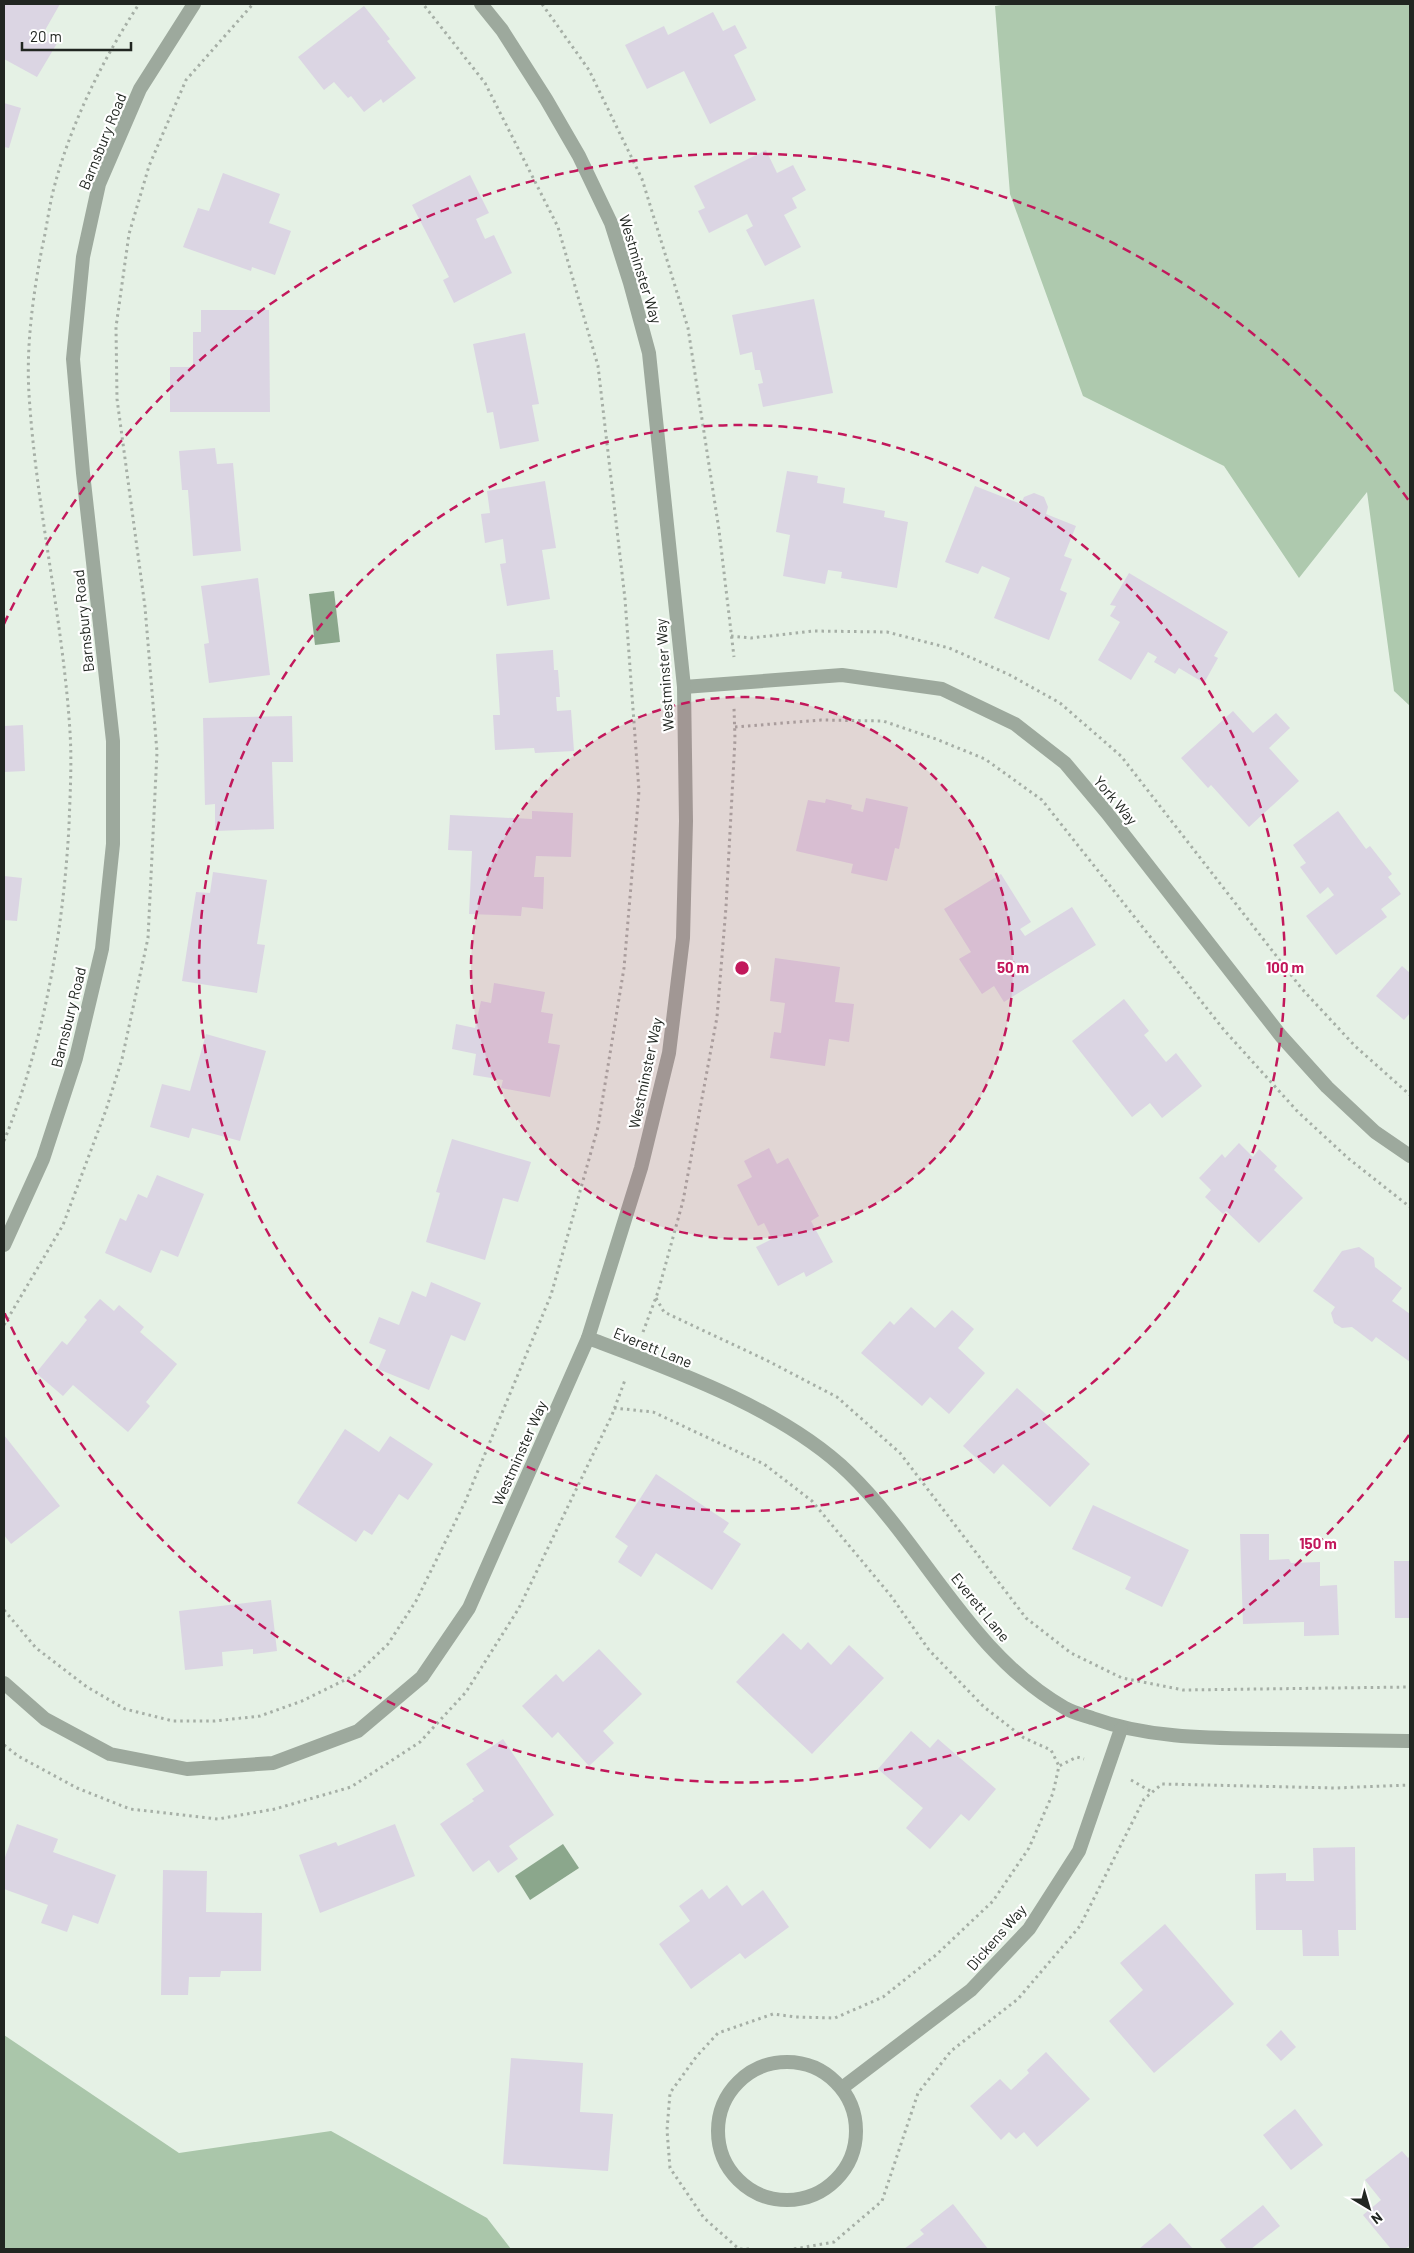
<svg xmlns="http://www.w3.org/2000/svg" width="1414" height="2253" viewBox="0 0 1414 2253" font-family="Barlow,sans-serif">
  <rect width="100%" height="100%" fill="#e5f1e5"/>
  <!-- green -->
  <path fill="#aec9ae" d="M1007,4H1410V706L1394,691L1367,492L1299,578L1224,466L1083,396L1010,194L995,6Z"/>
  <!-- forest -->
  <path fill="#aac6aa" d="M4,2035L179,2153L331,2131L487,2218L511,2249H4Z"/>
  <!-- water -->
  <g fill="#8ba78c">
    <path d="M334,591L340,642L315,645L309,594Z"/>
    <path d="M563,1844L579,1868L530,1900L515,1876Z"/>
  </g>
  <!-- building -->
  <g fill="#dbd5e3">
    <path d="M4,4H60L44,32L59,40L37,77L4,59Z"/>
    <path d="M364,6L390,39L387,41L416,78L383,103L381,99L364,112L351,96L348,98L334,82L324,90L298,57Z"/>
    <path d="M713,12L723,31L735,25L747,48L734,55L756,100L710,124L684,71L647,89L625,45L664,26L668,35Z"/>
    <path d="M4,103L21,108L9,148L4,147Z"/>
    <path d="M766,150L777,173L793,165L806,190L792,198L797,208L784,215L801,247L765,266L746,230L753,226L747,214L709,233L698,211L705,208L694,186Z"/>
    <path d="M223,173L280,194L269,223L291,231L275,275L252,267L251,271L183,247L198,208L209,211Z"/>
    <path d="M470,175L489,213L476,219L485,239L494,235L512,273L454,303L443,280L449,277L412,205Z"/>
    <path d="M814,299L833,393L763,407L758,384L763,383L760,370H755L752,352L740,355L732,315Z"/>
    <path d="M201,310H269L270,412H170V367H193V332H201Z"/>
    <path d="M525,333L539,404L532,405L539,441L500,449L493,412L487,413L473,344Z"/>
    <path d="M215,448L217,464L233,463L241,551L193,556L188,490H182L179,451Z"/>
    <path d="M787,471L818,476L817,483L845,488L843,503L885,511L884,517L908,522L897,588L841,578L842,572L828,570L825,584L783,576L790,535L776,532Z"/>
    <path d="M545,481L556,548L542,550L550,599L507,606L500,564L506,563L503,539L485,543L481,514L490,513L487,491Z"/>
    <path d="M975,486L1021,504L1024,497L1034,493L1044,497L1048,507L1046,514L1076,526L1064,556L1072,559L1060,590L1067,593L1049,640L994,618L1010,578L982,566L978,574L945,562Z"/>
    <path d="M1129,573L1228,632L1214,656L1218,658L1204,683L1179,668L1175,674L1154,662L1157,657L1148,652L1131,680L1098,660L1120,622L1110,616L1116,606L1110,605Z"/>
    <path d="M258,578L270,675L209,683L204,644L209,643L201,586Z"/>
    <path d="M553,650L554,670H558L560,697H556L557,711L571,710L574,751L535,753L534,748L495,750L493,715H500L496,654Z"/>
    <path d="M1233,711L1253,733L1276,713L1290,728L1269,748L1299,781L1249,827L1211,785L1208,788L1181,758Z"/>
    <path d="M292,716L293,762H272L274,829L215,831V804L205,805L203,718Z"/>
    <path d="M23,725L25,771L4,772V726Z"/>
    <path d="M866,798L908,807L899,849L895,848L887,881L851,873L853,864L796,851L808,800L825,803L826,799L852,805L851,809L863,812Z"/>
    <path d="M532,811L573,813L571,857L536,856L534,877H544L543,909L522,907L521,916L469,914L472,851L448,850L450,815L532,819Z"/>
    <path d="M1338,811L1366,849L1370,846L1392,874L1388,877L1401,894L1381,909L1387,917L1336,955L1306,916L1334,895L1328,887L1320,894L1300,867L1306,863L1293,845Z"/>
    <path d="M213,872L267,880L257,944L265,945L257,993L182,981L196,892L210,893Z"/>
    <path d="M1001,874L1031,922L1020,929L1025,936L1072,907L1096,945L1004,1002L994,986L982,994L959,959L971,952L944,909Z"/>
    <path d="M4,876L22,878L17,921L4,920Z"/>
    <path d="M775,958L840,967L835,1002L854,1004L849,1042L829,1039L825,1066L770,1058L774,1032L781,1033L785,1003L770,1001Z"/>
    <path d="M1402,966L1410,973V1013L1404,1020L1376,996Z"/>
    <path d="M494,983L545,992L541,1012L553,1014L548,1043L560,1045L550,1097L501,1088L503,1080L473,1075L476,1054L452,1049L456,1024L475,1028L481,1001L491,1003Z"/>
    <path d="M1124,999L1149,1031L1144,1035L1166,1062L1176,1053L1202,1086L1162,1118L1150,1103L1132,1117L1072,1041Z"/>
    <path d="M206,1034L266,1051L240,1141L192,1128L189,1138L150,1127L162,1084L190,1091Z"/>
    <path d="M452,1139L531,1162L518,1202L503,1198L485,1260L426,1242L440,1193L436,1192Z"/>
    <path d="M1239,1143L1253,1157L1259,1149L1277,1166L1274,1170L1303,1198L1259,1243L1226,1211L1223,1214L1205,1197L1211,1190L1199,1178L1222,1154L1225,1158Z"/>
    <path d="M769,1148L777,1164L788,1158L819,1216L811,1221L833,1262L806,1277L804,1272L778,1286L756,1247L772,1239L764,1223L758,1226L737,1185L752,1177L744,1161Z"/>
    <path d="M157,1175L204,1194L178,1257L161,1250L151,1273L105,1253L120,1218L126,1221L138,1194L147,1198Z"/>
    <path d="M1359,1247L1374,1258L1375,1267L1402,1288L1392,1301L1410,1314V1362L1376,1337L1372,1342L1352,1327L1342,1328L1334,1323L1331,1313L1335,1307L1313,1291L1342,1251Z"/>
    <path d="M431,1282L481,1303L465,1341L451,1335L429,1390L378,1369L386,1350L369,1343L379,1317L399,1325L412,1291L426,1297Z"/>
    <path d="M100,1299L114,1311L119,1305L144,1327L140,1332L177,1364L146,1402L150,1406L128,1432L73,1385L63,1396L36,1373L62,1341L67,1345L87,1320L84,1317Z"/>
    <path d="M911,1307L935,1328L952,1310L974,1329L958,1348L985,1373L949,1414L930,1397L922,1406L861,1353L890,1321L894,1325Z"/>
    <path d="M1017,1388L1048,1416L1043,1421L1090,1464L1050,1507L1003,1464L994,1474L963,1446Z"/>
    <path d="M345,1429L379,1452L390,1436L433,1464L408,1500L399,1494L372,1535L364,1530L356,1542L297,1503Z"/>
    <path d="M4,1435L60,1506L11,1544L4,1535Z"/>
    <path d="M656,1474L729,1523L723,1532L741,1544L712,1590L656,1553L641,1577L618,1562L628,1546L615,1537Z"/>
    <path d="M1093,1505L1189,1550L1162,1607L1125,1589L1131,1577L1072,1549Z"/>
    <path d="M1240,1534H1269V1560L1289,1559L1291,1563L1320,1562V1586L1337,1585L1339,1635L1304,1636V1622L1243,1624Z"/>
    <path d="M1394,1561H1410V1618H1395Z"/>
    <path d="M271,1600L277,1651L253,1654V1649L222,1652L223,1666L185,1670L179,1611Z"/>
    <path d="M783,1633L801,1650L808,1642L831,1665L849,1645L884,1678L812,1754L736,1682Z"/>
    <path d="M599,1649L642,1694L603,1731L614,1743L589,1766L558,1732L552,1738L522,1706L556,1674L563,1682Z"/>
    <path d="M911,1731L930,1748L938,1739L996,1789L969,1821L961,1814L930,1849L906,1828L923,1808L878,1769Z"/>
    <path d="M503,1739L554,1815L509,1846L518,1859L498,1873L489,1860L473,1872L440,1824L474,1801L472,1799L484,1791L466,1764Z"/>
    <path d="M17,1824L58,1839L53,1852L116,1875L98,1924L73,1915L67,1932L41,1923L48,1905L4,1889V1860Z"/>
    <path d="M395,1824L415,1876L320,1913L299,1855L336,1842L338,1846Z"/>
    <path d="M1355,1847L1356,1930H1338L1339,1956H1303L1302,1930H1256L1255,1874L1286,1873V1881H1314L1313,1848Z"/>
    <path d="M163,1870L207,1871L206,1912L262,1913L261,1971H221L220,1977H189L188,1995H161Z"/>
    <path d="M727,1885L742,1906L763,1890L789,1927L745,1959L740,1953L691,1989L659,1944L690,1921L679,1906L702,1889L709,1899Z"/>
    <path d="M1165,1924L1234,2004L1154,2073L1109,2021L1143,1990L1120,1963Z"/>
    <path d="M1281,2030L1296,2047L1281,2061L1266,2045Z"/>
    <path d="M1046,2052L1090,2099L1037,2147L1024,2132L1016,2139L1009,2132L1001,2140L970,2106L1000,2079L1011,2090L1029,2073L1027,2070Z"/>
    <path d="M511,2058L583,2063L580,2112L613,2114L608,2171L503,2164Z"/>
    <path d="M1295,2109L1323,2145L1291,2170L1263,2135Z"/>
    <path d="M1402,2151L1408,2158L1410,2156V2245L1405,2249H1391L1363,2215L1381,2200L1365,2180Z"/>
    <path d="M953,2204L988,2249H904L924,2234L920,2230Z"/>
    <path d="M1263,2205L1280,2226L1251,2249H1227L1220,2240Z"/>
    <path d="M1170,2223L1193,2249H1139Z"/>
  </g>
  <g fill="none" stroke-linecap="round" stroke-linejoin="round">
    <!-- path -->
    <g stroke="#a6afa6" stroke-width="3" stroke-dasharray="2.5 4" stroke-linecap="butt">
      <path d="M542,4L589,70L642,179L688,328L719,530L734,657"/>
      <path d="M731,636L751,638L814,631L887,632L949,648L1008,674L1060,703L1121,756L1302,989L1355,1046L1410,1095"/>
      <path d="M735,727L821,720L883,721L936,739L985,759L1042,800L1224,1030L1298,1112L1349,1159L1410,1207"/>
      <path d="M4,1141C44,1042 63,933 69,826C70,795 72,764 70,732C63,619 36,507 29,394C26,346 33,295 42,248C47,227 49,205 55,184C72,121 103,59 139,4"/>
      <path d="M656,1298L664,1312L766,1360L837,1397L900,1453L1026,1618L1071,1653L1122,1678L1183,1690L1410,1687"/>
      <path d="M4,1325L63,1225L106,1110L122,1059L148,938L157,752L145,607L117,399L116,327L129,234L149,166L186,80L253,4"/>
      <path d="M643,1332L658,1292L683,1201L717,1017L726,907L735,739L734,708"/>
      <path d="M614,1408L653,1412L764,1464L812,1501L891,1596L929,1650L984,1707L1024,1738L1051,1750L1059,1766"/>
      <path d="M4,1610L36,1648L87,1687L125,1709L173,1721H215L260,1716L302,1701L357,1674L388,1644L416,1601L465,1502L551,1295L598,1127L624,968L639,791L625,599L598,366L558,227L485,83L423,4"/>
      <path d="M4,1745L18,1756L77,1788L130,1809L218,1819L275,1809L351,1787L420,1742L466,1692L519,1608L612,1415L625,1380"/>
      <path d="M1131,1780L1152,1792"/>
      <path d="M749,2249H739L704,2218L670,2168L667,2130L670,2093L696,2057L718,2033L773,2014L796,2017L835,2018L883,1997L936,1955L993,1901L1029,1848L1053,1793L1059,1766L1077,1757L1084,1759"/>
      <path d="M794,2249L834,2242L882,2201L918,2093L951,2051L1018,1999L1080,1926L1144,1799L1162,1784L1335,1788L1410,1785"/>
    </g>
    <!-- minor -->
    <g stroke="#9da99d" stroke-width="14">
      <path d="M684,687L842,675L942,689L1015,724L1065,763L1107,813L1281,1036L1327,1087L1375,1132L1410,1156"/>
      <path d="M4,1245L43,1159L76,1058L102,949L113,844V741L83,473L73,359L83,257L99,184L140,89L194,4"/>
      <path d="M588,1338C673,1370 783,1409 849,1473C925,1547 970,1654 1065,1708C1073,1713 1083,1715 1092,1718C1150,1739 1213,1738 1274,1739C1320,1740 1365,1740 1410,1741"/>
      <path d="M4,1683L45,1719L110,1754L187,1769L273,1763L358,1731L422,1677L469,1608L588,1338L641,1168L669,1053L683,938L686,821L684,687L649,353L630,283L611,223L579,156L546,99L502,30L481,4"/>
      <circle cx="787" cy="2131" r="69"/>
      <path d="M842,2088L971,1990L1029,1929L1079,1851L1121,1729"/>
    </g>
  </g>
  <!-- distance rings -->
  <circle cx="742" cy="968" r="271" fill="#c2185b" fill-opacity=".12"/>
  <g fill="none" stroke="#c2185b" stroke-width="2.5" stroke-dasharray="9 6">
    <circle cx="742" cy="968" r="271"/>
    <circle cx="742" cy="968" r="543"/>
    <path d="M1409 1435A814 814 0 0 1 4 1312M4 624A814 814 0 0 1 1409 501"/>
  </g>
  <g text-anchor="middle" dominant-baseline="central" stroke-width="4.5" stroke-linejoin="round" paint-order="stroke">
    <!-- street labels -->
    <g font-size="15" fill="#212621" stroke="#fff">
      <text transform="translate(102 141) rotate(-68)">Barnsbury Road</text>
      <text transform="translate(641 269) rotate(73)">Westminster Way</text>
      <text transform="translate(83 621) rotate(-96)">Barnsbury Road</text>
      <text transform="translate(664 675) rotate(-94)">Westminster Way</text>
      <text transform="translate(1116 800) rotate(50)">York Way</text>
      <text transform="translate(68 1017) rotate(-76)">Barnsbury Road</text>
      <text transform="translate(645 1073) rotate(-78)">Westminster Way</text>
      <text transform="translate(653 1347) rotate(22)">Everett Lane</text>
      <text transform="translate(519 1453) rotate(-66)">Westminster Way</text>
      <text transform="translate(981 1607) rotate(51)">Everett Lane</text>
      <text transform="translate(996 1937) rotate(-49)">Dickens Way</text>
    </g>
  </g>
  <circle cx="742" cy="968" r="8" fill="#c2185b" stroke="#fff" stroke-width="2.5"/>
  <g font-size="15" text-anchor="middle" font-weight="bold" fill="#c2185b" stroke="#fff" stroke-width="4.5" stroke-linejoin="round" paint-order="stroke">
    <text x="1013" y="973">50 m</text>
    <text x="1285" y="973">100 m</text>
    <text x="1318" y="1549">150 m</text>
  </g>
  <!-- border -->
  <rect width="1414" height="2253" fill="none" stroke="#212621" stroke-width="10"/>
  <!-- north arrow -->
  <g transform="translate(1369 2208) rotate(142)" stroke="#ffffff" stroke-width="4" paint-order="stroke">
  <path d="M0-4L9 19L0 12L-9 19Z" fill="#212621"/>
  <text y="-8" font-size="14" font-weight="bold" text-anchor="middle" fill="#212621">N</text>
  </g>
  <!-- scale -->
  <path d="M22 42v8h109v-8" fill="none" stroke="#212621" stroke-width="2.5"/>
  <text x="30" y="42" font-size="15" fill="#212621" stroke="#ffffff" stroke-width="4" paint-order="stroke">20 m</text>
</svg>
